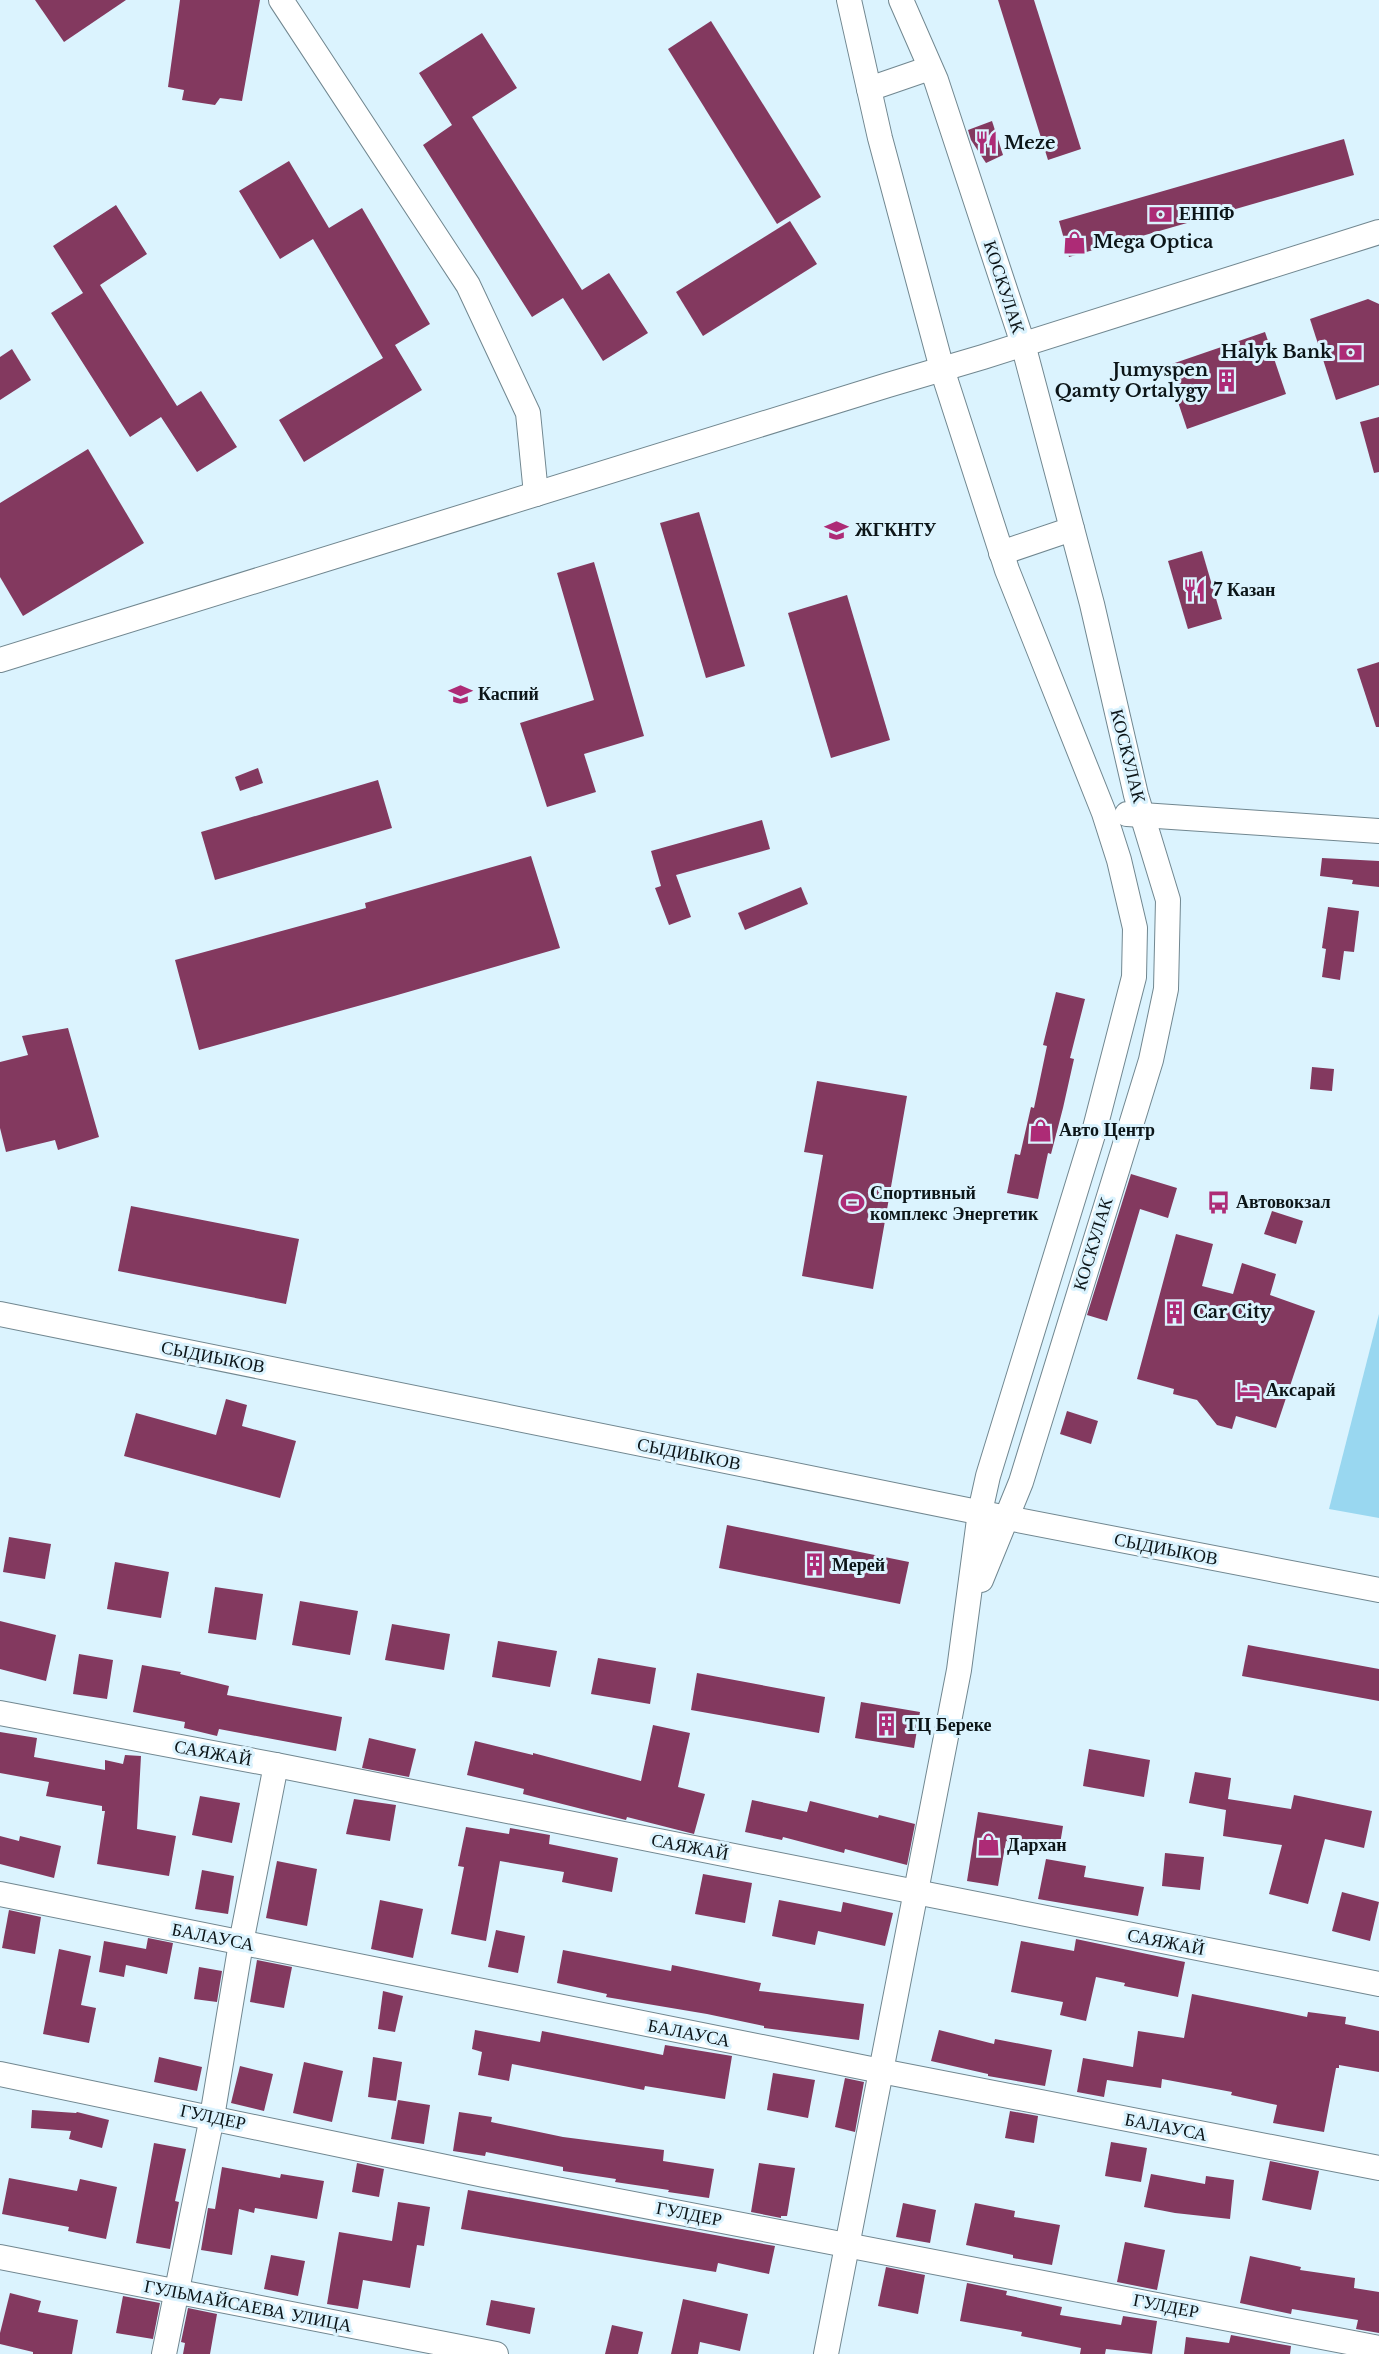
<svg xmlns="http://www.w3.org/2000/svg" width="1379" height="2354" viewBox="0 0 1379 2354" font-family="'Libre Baskerville',serif">
  <rect width="100%" height="100%" fill="#dbf3fe"/>
  <!-- green -->
  <path fill="#99d7f0" d="M1379,1314V1518L1329,1509Z"/>
  <!-- building -->
  <g fill="#83395f">
    <path d="M35,0H126L64,42Z"/>
    <path d="M180,0H260L242,101L220,98L215,105L182,100L184,90L168,87Z"/>
    <path d="M998,0H1034L1081,149L1048,160Z"/>
    <path d="M711,21L821,197L777,224L668,49Z"/>
    <path d="M482,33L517,88L472,117L582,290L609,273L648,333L603,361L563,298L532,317L423,145L452,125L419,73Z"/>
    <path d="M992,121L1003,155L986,163L971,140L968,130Z"/>
    <path d="M1344,139L1354,175L1069,257L1059,221Z"/>
    <path d="M289,161L329,228L362,208L430,324L395,345L422,390L304,462L279,420L383,358L313,239L280,259L239,191Z"/>
    <path d="M116,205L147,254L100,285L177,406L201,391L237,447L197,472L161,417L130,437L51,313L83,293L53,246Z"/>
    <path d="M790,221L817,264L703,336L676,292Z"/>
    <path d="M1368,299L1379,304V385L1336,400L1310,319Z"/>
    <path d="M1265,332L1286,394L1187,429L1166,366Z"/>
    <path d="M12,349L31,380L0,400V357Z"/>
    <path d="M1379,417V472L1374,473L1360,422Z"/>
    <path d="M88,449L144,543L23,616L0,577V503Z"/>
    <path d="M699,512L745,666L706,678L660,523Z"/>
    <path d="M1202,551L1222,619L1188,629L1168,561Z"/>
    <path d="M594,562L644,736L584,754L596,792L547,807L520,723L594,700L557,573Z"/>
    <path d="M847,595L890,740L831,758L788,613Z"/>
    <path d="M1379,662V727H1376L1357,669Z"/>
    <path d="M258,768L263,783L240,791L235,777Z"/>
    <path d="M378,780L392,828L215,880L201,832Z"/>
    <path d="M762,820L770,849L676,875L691,917L669,925L655,888L661,886L651,851Z"/>
    <path d="M531,856L560,948L394,996L199,1050L175,960L366,908L365,903Z"/>
    <path d="M1322,858L1379,861V887L1352,884L1353,880L1320,876Z"/>
    <path d="M801,887L808,904L745,930L738,913Z"/>
    <path d="M1328,907L1359,911L1354,952L1344,951L1340,980L1322,977L1326,949L1322,948Z"/>
    <path d="M1056,992L1085,999L1070,1058L1074,1059L1063,1108L1051,1154L1048,1153L1038,1199L1007,1193L1015,1154L1020,1155L1031,1107L1034,1108L1047,1046L1043,1045Z"/>
    <path d="M68,1028L99,1137L58,1150L55,1140L6,1152L0,1128V1062L28,1055L22,1036Z"/>
    <path d="M1312,1067L1334,1069L1332,1091L1310,1089Z"/>
    <path d="M817,1081L907,1096L873,1289L802,1276L823,1155L804,1152Z"/>
    <path d="M1131,1174L1177,1188L1168,1218L1140,1209L1107,1321L1087,1315Z"/>
    <path d="M131,1206L299,1239L286,1304L118,1271Z"/>
    <path d="M1272,1211L1303,1221L1296,1244L1264,1234Z"/>
    <path d="M1176,1234L1213,1244L1202,1286L1233,1294L1242,1263L1276,1274L1270,1295L1315,1311L1276,1428L1236,1416L1232,1429L1217,1425L1197,1400L1173,1394L1174,1389L1137,1379Z"/>
    <path d="M226,1399L247,1405L242,1426L296,1441L280,1498L124,1456L136,1413L216,1435Z"/>
    <path d="M1067,1411L1098,1421L1091,1444L1060,1434Z"/>
    <path d="M727,1525L909,1562L900,1604L719,1568Z"/>
    <path d="M9,1537L51,1544L45,1579L3,1572Z"/>
    <path d="M115,1562L169,1572L161,1618L107,1609Z"/>
    <path d="M215,1587L263,1594L256,1640L208,1633Z"/>
    <path d="M300,1601L358,1611L350,1655L292,1645Z"/>
    <path d="M0,1621L56,1635L46,1681L0,1669Z"/>
    <path d="M392,1624L450,1634L444,1670L385,1660Z"/>
    <path d="M498,1641L557,1651L550,1687L492,1677Z"/>
    <path d="M1248,1645L1379,1669V1701L1242,1676Z"/>
    <path d="M79,1654L113,1660L107,1699L73,1694Z"/>
    <path d="M598,1658L656,1668L650,1704L591,1694Z"/>
    <path d="M142,1665L181,1672L180,1674L229,1686L227,1695L342,1717L336,1751L219,1729L217,1736L184,1728L185,1722L133,1712Z"/>
    <path d="M697,1673L825,1697L819,1733L691,1710Z"/>
    <path d="M861,1702L920,1712L914,1748L855,1738Z"/>
    <path d="M653,1725L690,1733L678,1787L705,1794L694,1834L627,1817L626,1820L582,1809L523,1794L524,1789L467,1775L475,1741L533,1755V1753L641,1781Z"/>
    <path d="M0,1732L37,1738L34,1757L105,1770V1760L123,1764L125,1755L141,1756L137,1829L176,1836L169,1876L97,1864L105,1811H102V1806L46,1796L49,1782L0,1773Z"/>
    <path d="M369,1738L416,1749L409,1777L362,1768Z"/>
    <path d="M1089,1749L1150,1760L1144,1797L1083,1786Z"/>
    <path d="M1195,1772L1231,1778L1228,1799L1291,1809L1294,1795L1372,1811L1364,1848L1325,1839L1308,1904L1269,1894L1282,1845L1223,1836L1226,1810L1189,1803Z"/>
    <path d="M200,1796L240,1803L232,1843L192,1835Z"/>
    <path d="M354,1799L396,1805L390,1841L346,1834Z"/>
    <path d="M752,1800L807,1812L810,1801L878,1818L879,1815L915,1824L907,1865L845,1849L844,1853L783,1837L782,1840L745,1832Z"/>
    <path d="M978,1812L1063,1826L1059,1850L1006,1841L998,1886L967,1881Z"/>
    <path d="M466,1827L509,1834L510,1828L550,1835L549,1844L618,1858L612,1892L562,1882L564,1872L500,1861L486,1941L451,1934L464,1867L458,1866Z"/>
    <path d="M0,1836L19,1841L20,1836L61,1846L54,1878L0,1864Z"/>
    <path d="M1165,1853L1204,1857L1200,1890L1162,1886Z"/>
    <path d="M1046,1859L1086,1866L1084,1877L1144,1887L1138,1916L1038,1899Z"/>
    <path d="M277,1861L317,1869L307,1926L266,1918Z"/>
    <path d="M202,1870L234,1876L228,1914L195,1909Z"/>
    <path d="M703,1874L752,1883L745,1923L695,1914Z"/>
    <path d="M1342,1892L1379,1902L1370,1941L1332,1931Z"/>
    <path d="M380,1900L423,1909L413,1958L371,1949Z"/>
    <path d="M779,1900L841,1912L843,1902L893,1913L885,1946L818,1931L815,1945L772,1936Z"/>
    <path d="M9,1910L41,1917L35,1954L2,1948Z"/>
    <path d="M496,1930L525,1936L518,1973L488,1967Z"/>
    <path d="M148,1938L173,1943L167,1974L126,1965L124,1977L99,1972L104,1941L146,1949Z"/>
    <path d="M1076,1939L1185,1962L1178,1997L1124,1986L1125,1983L1096,1977L1086,2021L1060,2015L1063,2002L1011,1992L1021,1941L1074,1951Z"/>
    <path d="M59,1949L91,1956L81,2005L96,2008L89,2043L43,2034Z"/>
    <path d="M563,1950L671,1971L672,1965L711,1973L761,1983L759,1991L864,2004L859,2040L764,2028V2026L707,2014L606,1997L607,1994L557,1983Z"/>
    <path d="M257,1960L292,1967L284,2008L250,2002Z"/>
    <path d="M199,1967L222,1971L217,2002L194,1999Z"/>
    <path d="M383,1991L403,1996L395,2032L378,2029Z"/>
    <path d="M1192,1994L1307,2017L1308,2012L1346,2017L1345,2024L1379,2031V2072L1339,2065V2068H1336L1324,2132L1273,2123L1277,2105L1231,2095L1232,2092L1162,2079L1161,2088L1107,2080L1104,2097L1077,2092L1083,2058L1133,2067L1138,2031L1184,2038Z"/>
    <path d="M475,2030L540,2042L542,2031L663,2055L665,2045L732,2056L725,2099L645,2086L644,2090L512,2064L509,2081L478,2075L482,2052L472,2049Z"/>
    <path d="M939,2030L994,2044L995,2039L1052,2050L1045,2086L988,2076V2074L931,2061Z"/>
    <path d="M159,2057L202,2067L197,2091L154,2082Z"/>
    <path d="M373,2057L402,2062L396,2101L368,2097Z"/>
    <path d="M304,2062L343,2071L332,2122L293,2113Z"/>
    <path d="M240,2066L273,2074L264,2111L231,2103Z"/>
    <path d="M773,2073L815,2080L808,2118L767,2110Z"/>
    <path d="M845,2078L864,2082L855,2132L835,2127Z"/>
    <path d="M398,2100L430,2105L424,2144L391,2139Z"/>
    <path d="M32,2110L76,2113L77,2112L109,2120L102,2148L69,2139L71,2131L31,2128Z"/>
    <path d="M1010,2111L1038,2116L1034,2143L1005,2138Z"/>
    <path d="M459,2112L492,2117L491,2122L563,2137L664,2150L663,2161L714,2169L709,2198L668,2192L669,2190L615,2182L616,2179L563,2171V2167L486,2152L485,2156L453,2151Z"/>
    <path d="M1111,2142L1147,2148L1141,2182L1105,2176Z"/>
    <path d="M154,2143L186,2149L175,2201L179,2202L170,2249L136,2243Z"/>
    <path d="M1270,2161L1319,2171L1311,2210L1262,2200Z"/>
    <path d="M357,2163L384,2169L379,2197L352,2192Z"/>
    <path d="M759,2163L795,2168L787,2216H781V2218L751,2212Z"/>
    <path d="M222,2167L280,2178L281,2174L324,2181L317,2219L255,2208L254,2213L239,2209L232,2255L201,2250L208,2208L215,2209Z"/>
    <path d="M1151,2174L1205,2184L1206,2176L1234,2180L1230,2219L1175,2213L1144,2207Z"/>
    <path d="M9,2178L77,2191L80,2179L117,2187L106,2239L68,2231L69,2227L2,2214Z"/>
    <path d="M468,2190L775,2246L769,2274L718,2263L716,2272L461,2229Z"/>
    <path d="M398,2202L430,2207L424,2246L417,2245L410,2288L363,2280L358,2309L327,2304L339,2232L392,2241Z"/>
    <path d="M903,2203L936,2210L930,2243L896,2237Z"/>
    <path d="M975,2203L1015,2211L1014,2217L1060,2225L1052,2265L1013,2258V2255L966,2245Z"/>
    <path d="M1125,2242L1165,2250L1157,2290L1117,2282Z"/>
    <path d="M271,2255L305,2261L298,2296L264,2289Z"/>
    <path d="M1250,2256L1301,2267L1300,2270L1355,2278L1354,2288L1379,2292V2333L1356,2329L1358,2320L1292,2309L1291,2314L1240,2303Z"/>
    <path d="M886,2267L925,2275L918,2314L878,2306Z"/>
    <path d="M967,2283L1007,2291L1006,2295L1062,2307L1060,2315L1121,2325L1123,2316L1157,2321L1152,2354L1106,2349L1105,2354H1080L1081,2348L1021,2336L1022,2332L960,2321Z"/>
    <path d="M10,2293L41,2301L38,2312L78,2320L72,2354H33V2352L0,2344V2333Z"/>
    <path d="M123,2296L160,2303L153,2339L116,2333Z"/>
    <path d="M683,2299L748,2314L740,2351L700,2342L698,2354H671Z"/>
    <path d="M491,2300L535,2308L530,2334L486,2325Z"/>
    <path d="M188,2308L217,2314L210,2354H183L185,2343L181,2342Z"/>
    <path d="M612,2325L643,2332L638,2354H605Z"/>
    <path d="M1231,2335L1291,2346L1290,2354H1184L1186,2337L1229,2343Z"/>
  </g>
  <g fill="none" stroke-linecap="round" stroke-linejoin="round">
    <defs>
      <g id="minor">
        <path d="M281,0L468,285L528,413L536,494"/>
        <path d="M901,0L936,80L1023,344L1092,604L1136,795L1168,900L1166,989L1151,1060L1021,1482L981,1580"/>
        <path d="M869,89L930,68"/>
        <path d="M1001,553L1072,529"/>
        <path d="M0,660L888,385L983,357L1379,232"/>
        <path d="M1127,814L1379,831"/>
        <path d="M0,1314L1007,1518L1379,1590"/>
        <path d="M0,1713L276,1765L1379,1984"/>
        <path d="M0,1894L881,2071L1379,2168"/>
        <path d="M0,2074L484,2175L1379,2348"/>
        <path d="M0,2257L496,2354"/>
        <path d="M164,2354L212,2117L241,1943L276,1765"/>
        <path d="M826,2354L959,1670L980,1512L988,1476L1095,1128L1134,977L1135,928L1119,860L1104,813L1007,570L942,369L880,138L849,0"/>
      </g>
    </defs>
    <!-- minor casing -->
    <use href="#minor" stroke="#718790" stroke-width="26"/>
    <!-- minor -->
    <use href="#minor" stroke="#fff" stroke-width="24"/>
  </g>
  <!-- icons -->
  <defs>
    <symbol id="restaurant-bare" viewBox="-9 -9 18 18"><path d="M-5-6h1v4h1v-4h1v4h1v-4h1v5L-1.5 .5V6h-2V.5L-5-1ZM5-6V6H3V1.5H1.5Q1.5-4 5-6Z" fill="#ad2b76" stroke="#dbf3fe" stroke-width="2.5" paint-order="stroke"/></symbol>
    <symbol id="bank-bare" viewBox="-9 -9 18 18"><path d="M-6-4H6V4H-6ZM0-2.3a2.3 2.3 0 1 0 0 4.6a2.3 2.3 0 1 0 0-4.6Z" fill="#ad2b76" stroke="#dbf3fe" stroke-width="2.5" paint-order="stroke"/></symbol>
    <symbol id="shop-bare" viewBox="-9 -9 18 18"><path d="M-5-2.5h2.3a2.7 3.5 0 0 1 5.4 0H5L5.5 6h-11ZM-1.5-2.5h3a1.5 2.3 0 0 0-3 0Z" fill="#ad2b76" stroke="#dbf3fe" stroke-width="2.5" paint-order="stroke"/></symbol>
    <symbol id="building-bare" viewBox="-9 -9 18 18"><path d="M-4-6H4V6H1V3H-1V6H-4ZM-2.5-4.3h1.7v1.8h-1.7ZM.8-4.3h1.7v1.8H.8ZM-2.5-1h1.7V.8h-1.7ZM.8-1h1.7V.8H.8Z" fill="#ad2b76" stroke="#dbf3fe" stroke-width="2.5" paint-order="stroke"/></symbol>
    <symbol id="university-bare" viewBox="-9 -9 18 18"><path d="M0-5L7-2L0 1L-7-2ZM-4 1L0 2.5L4 1V4Q0 6-4 4Z" fill="#ad2b76" stroke="#dbf3fe" stroke-width="2.5" paint-order="stroke"/></symbol>
    <symbol id="bus-bare" viewBox="-9 -9 18 18"><path d="M-5-6H5V4H4V6H2V4H-2V6H-4V4H-5ZM-3.5-4V0h7V-4ZM-3.5 1.2v1.5H-2V1.2ZM2 1.2v1.5H3.5V1.2Z" fill="#ad2b76" stroke="#dbf3fe" stroke-width="2.5" paint-order="stroke"/></symbol>
    <symbol id="stadium-bare" viewBox="-9 -9 18 18"><path d="M0-5a6.5 5 0 1 0 0 10a6.5 5 0 1 0 0-10ZM-3.5-1.8h7v3.6h-7Z" fill="#ad2b76" stroke="#dbf3fe" stroke-width="2.5" paint-order="stroke"/></symbol>
    <symbol id="hotel-bare" viewBox="-9 -9 18 18"><path d="M-6-4.5h1.5V1H6V5H4.5V3h-9V5H-6ZM-4 0a1.8 1.8 0 1 1 3.6 0ZM.5 0V-2.5h3Q6-2.5 6 0Z" fill="#ad2b76" stroke="#dbf3fe" stroke-width="2.5" paint-order="stroke"/></symbol>
  </defs>
  <g fill-rule="evenodd">
    <use href="#restaurant-bare" x="970" y="126" width="33" height="33"/>
    <use href="#bank-bare" x="1144" y="198" width="33" height="33"/>
    <use href="#shop-bare" x="1058" y="226" width="33" height="33"/>
    <use href="#bank-bare" x="1334" y="336" width="33" height="33"/>
    <use href="#building-bare" x="1210" y="364" width="33" height="33"/>
    <use href="#university-bare" x="820" y="514" width="33" height="33"/>
    <use href="#restaurant-bare" x="1178" y="574" width="33" height="33"/>
    <use href="#university-bare" x="444" y="678" width="33" height="33"/>
    <use href="#shop-bare" x="1024" y="1114" width="33" height="33"/>
    <use href="#bus-bare" x="1202" y="1186" width="33" height="33"/>
    <use href="#stadium-bare" x="836" y="1186" width="33" height="33"/>
    <use href="#building-bare" x="1158" y="1296" width="33" height="33"/>
    <use href="#hotel-bare" x="1232" y="1374" width="33" height="33"/>
    <use href="#building-bare" x="798" y="1548" width="33" height="33"/>
    <use href="#building-bare" x="870" y="1708" width="33" height="33"/>
    <use href="#shop-bare" x="972" y="1828" width="33" height="33"/>
  </g>
  <g text-anchor="middle" dominant-baseline="central" stroke-width="6" stroke-linejoin="round" paint-order="stroke">
    <!-- poi labels -->
    <g font-size="18" font-weight="bold" fill="#0c1518" stroke="#dbf3fe" text-anchor="start">
      <text x="1004" y="143">Meze</text>
      <text x="1179" y="214">ЕНПФ</text>
      <text x="1093" y="242">Mega Optica</text>
      <text x="1332" y="352" text-anchor="end">Halyk Bank</text>
      <text x="1208" y="370" text-anchor="end">Jumyspen<tspan x="1208" dy="21">Qamty Ortalygy</tspan></text>
      <text x="855" y="530">ЖГКНТУ</text>
      <text x="1213" y="590">7 Казан</text>
      <text x="478" y="694">Каспий</text>
      <text x="1059" y="1130">Авто Центр</text>
      <text x="870" y="1193">Спортивный<tspan x="870" dy="21">комплекс Энергетик</tspan></text>
      <text x="1236" y="1202">Автовокзал</text>
      <text x="1193" y="1312">Car City</text>
      <text x="1266" y="1390">Аксарай</text>
      <text x="832" y="1565">Мерей</text>
      <text x="905" y="1725">ТЦ Береке</text>
      <text x="1007" y="1845">Дархан</text>
    </g>
    <!-- street labels -->
    <g font-size="18" fill="#0c1518" stroke="#dbf3fe">
      <text transform="translate(1004 287) rotate(72)">КОСКУЛАК</text>
      <text transform="translate(1128 756) rotate(76)">КОСКУЛАК</text>
      <text transform="translate(1093 1244) rotate(-73)">КОСКУЛАК</text>
      <text transform="translate(213 1357) rotate(11)">СЫДИЫКОВ</text>
      <text transform="translate(689 1454) rotate(11)">СЫДИЫКОВ</text>
      <text transform="translate(1166 1549) rotate(11)">СЫДИЫКОВ</text>
      <text transform="translate(213 1753) rotate(10)">САЯЖАЙ</text>
      <text transform="translate(690 1847) rotate(11)">САЯЖАЙ</text>
      <text transform="translate(213 1937) rotate(11)">БАЛАУСА</text>
      <text transform="translate(1166 1942) rotate(11)">САЯЖАЙ</text>
      <text transform="translate(689 2033) rotate(11)">БАЛАУСА</text>
      <text transform="translate(213 2117) rotate(12)">ГУЛДЕР</text>
      <text transform="translate(1166 2127) rotate(11)">БАЛАУСА</text>
      <text transform="translate(689 2214) rotate(11)">ГУЛДЕР</text>
      <text transform="translate(248 2306) rotate(11)">ГУЛЬМАЙСАЕВА УЛИЦА</text>
      <text transform="translate(1166 2306) rotate(11)">ГУЛДЕР</text>
    </g>
  </g>
</svg>
